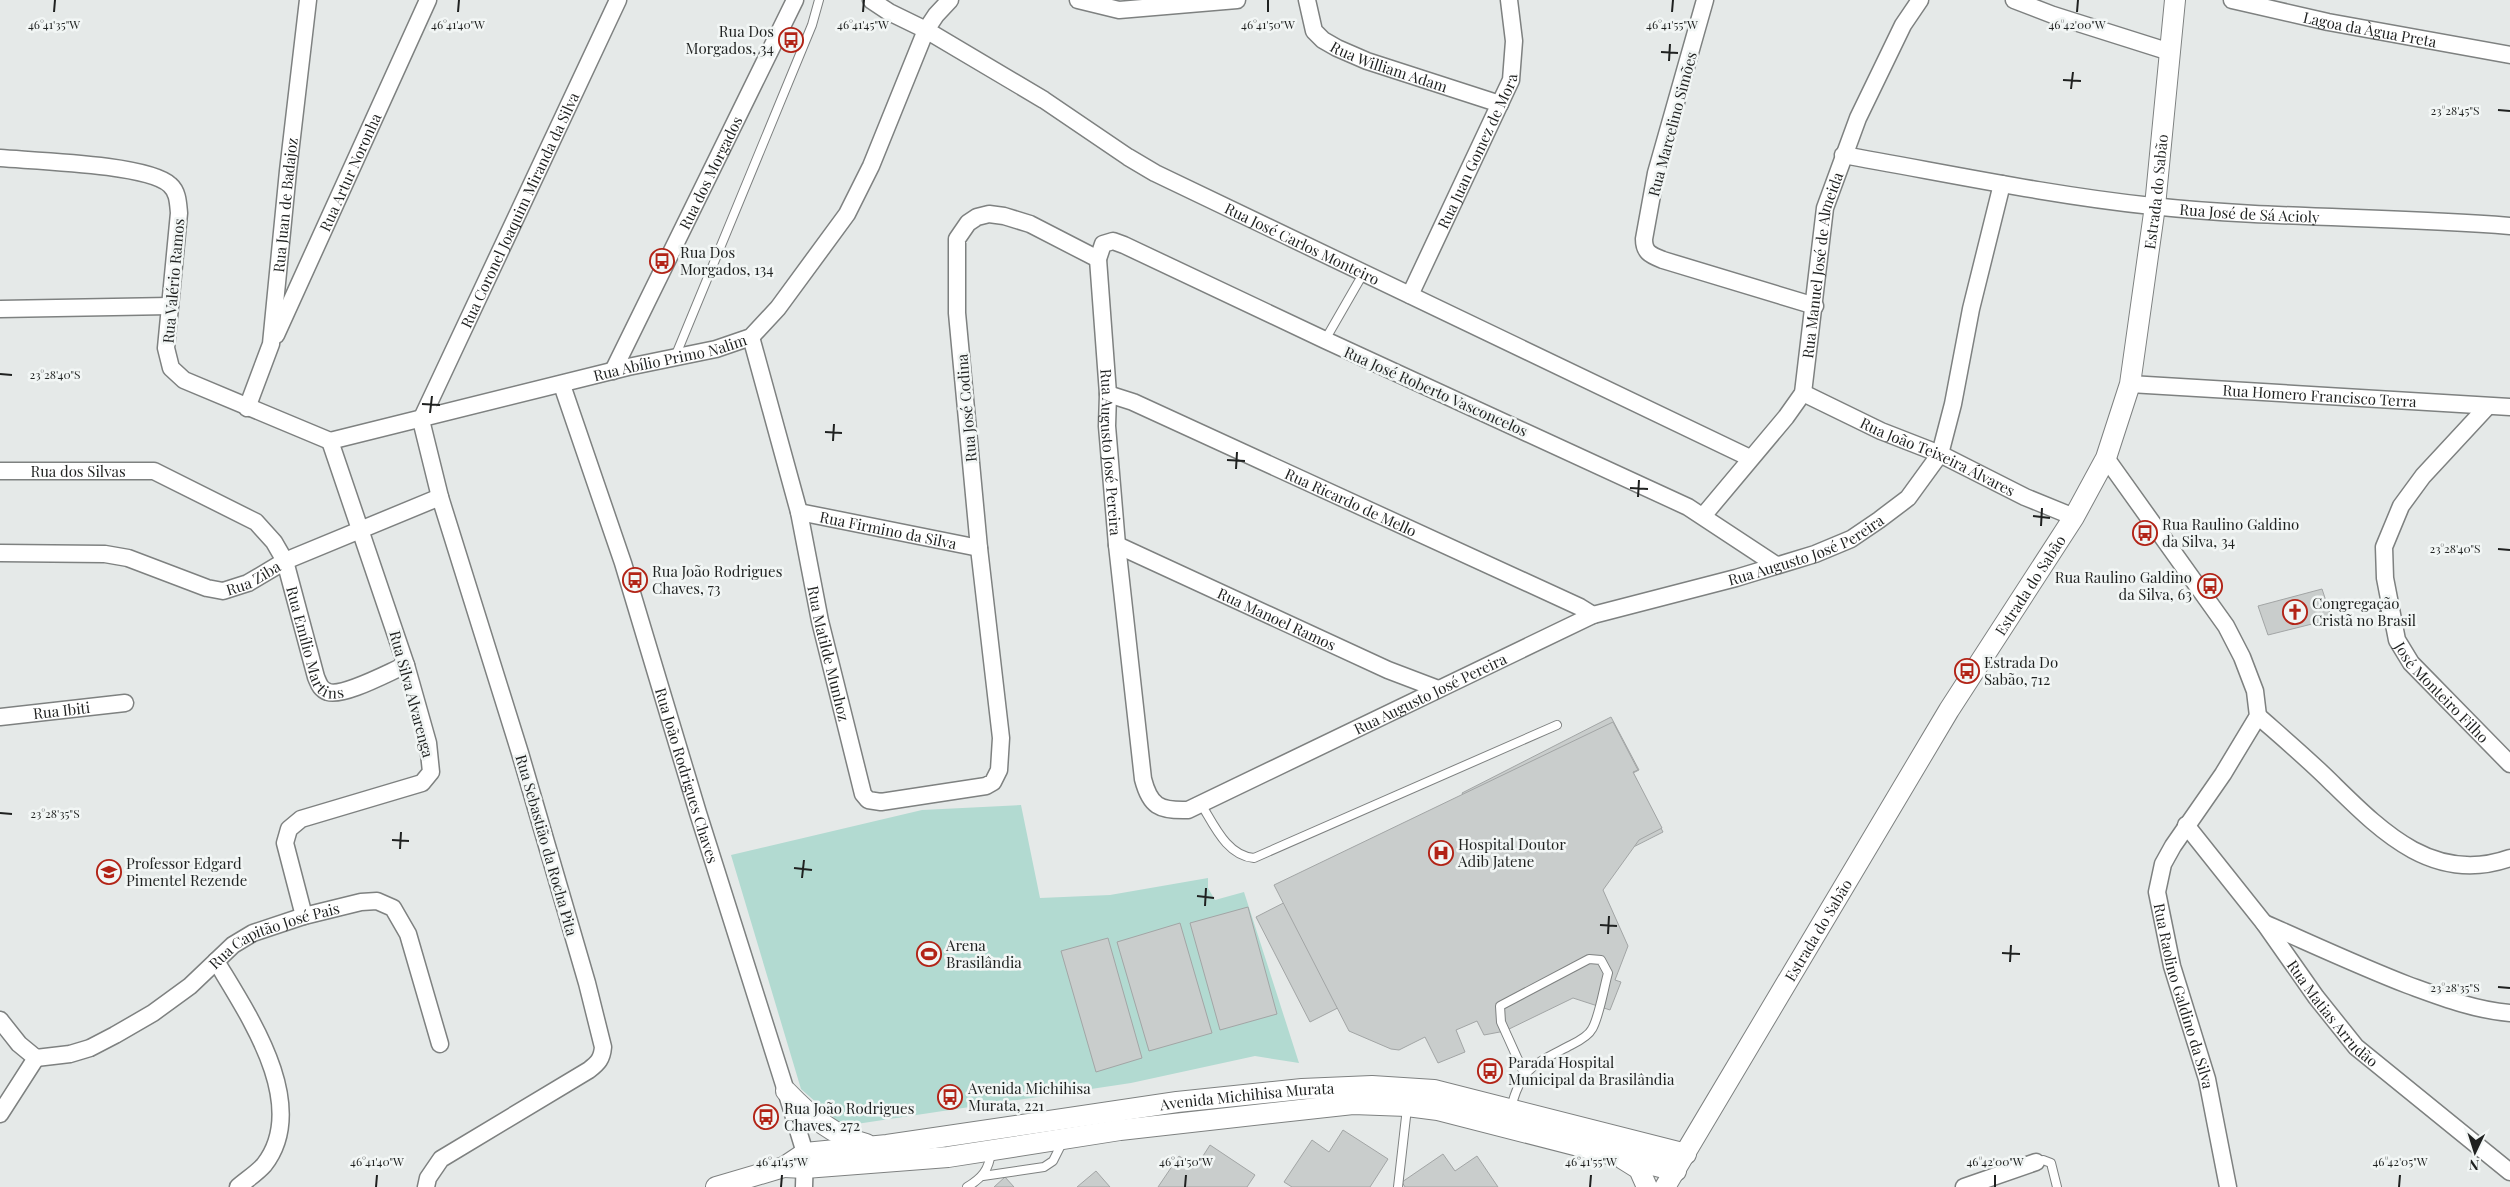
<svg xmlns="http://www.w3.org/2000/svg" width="2510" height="1187" viewBox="0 0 2510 1187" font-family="'Playfair Display',serif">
  <rect width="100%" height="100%" fill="#e5e9e8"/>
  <!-- green -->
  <path fill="#b2dad1" d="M1021,805L1040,898L1110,895L1208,878V888L1215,900L1244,892L1299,1063L1255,1056L1131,1083L843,1126L801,1089L731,855L922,810Z"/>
  <!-- building -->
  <g fill="#c9cdcc" stroke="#a2a5a5">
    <path d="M2322,589L2332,619L2268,635L2258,606Z"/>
    <path d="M1611,717L1639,770L1633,773L1663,832L1509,910L1514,919L1310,1022L1256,917L1470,808L1462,793Z"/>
    <path d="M1613,722L1638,770L1633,772L1662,828L1639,840L1603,890L1628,946L1615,980L1621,982L1610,1010L1573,998L1505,1031L1484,1035L1477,1021L1456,1030L1465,1052L1438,1063L1425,1037L1399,1050L1391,1049L1349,1031L1274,885Z"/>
    <path d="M1248,907L1277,1014L1220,1030L1190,923Z"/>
    <path d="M1180,923L1212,1033L1149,1051L1117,942Z"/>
    <path d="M1108,938L1142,1058L1096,1072L1061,951Z"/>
    <path d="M1343,1130L1388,1159L1370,1187H1292L1284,1182L1312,1140L1329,1152Z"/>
    <path d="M1210,1145L1255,1175L1247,1187H1158L1179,1156L1196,1167Z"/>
    <path d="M1443,1154L1455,1171L1477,1156L1498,1187H1405L1402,1182Z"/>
    <path d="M1096,1171L1110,1187H1077Z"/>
    <path d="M1005,1177L1014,1187H994Z"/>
  </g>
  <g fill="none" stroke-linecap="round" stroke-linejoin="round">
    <defs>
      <g id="service">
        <path d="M1325,340L1363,274"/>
        <path d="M675,357L812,25L819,0"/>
        <path d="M1201,804C1214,825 1227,856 1254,858L1557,725"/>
        <path d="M1511,1108C1521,1067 1535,1064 1571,1045C1577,1042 1589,1035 1592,1029C1599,1018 1604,987 1608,973L1601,960L1589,959L1500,1006L1501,1022L1524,1073"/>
        <path d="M2036,1162L2043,1160L2051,1163L2057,1187"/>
        <path d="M983,1176L1044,1167L1053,1161L1063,1141"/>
        <path d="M967,1187C982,1178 989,1170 991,1152"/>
        <path d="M1398,1187L1407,1108"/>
      </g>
      <g id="minor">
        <path id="s1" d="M871,0L889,12L926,30L1044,100L1128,157L1155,173L1750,458"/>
        <path d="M1078,0L1119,10L1237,0"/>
        <path id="s2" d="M1307,0L1314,31L1323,40L1337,48L1367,61L1500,104"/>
        <path d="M1705,0L1656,173L1644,239C1644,253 1651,255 1663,260L1815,306"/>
        <path d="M2014,0L2053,15L2170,52"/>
        <path id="s3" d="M2232,0L2328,22L2510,55"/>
        <path id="s4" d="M1843,155C1946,173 2048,195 2152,206C2271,219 2391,216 2510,226"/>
        <path d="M0,158C34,161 148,164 170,185C178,192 178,203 179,213L166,348L171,368L184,380L330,441"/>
        <path id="s5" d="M1410,295L1511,80L1514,41L1509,0"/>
        <path d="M0,309L170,306"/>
        <path id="s6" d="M276,335L428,0"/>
        <path id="s7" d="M751,337L799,512L820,621L863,794L868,800L881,802L986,786L993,782L999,770L1001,738L979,548L957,313V239L968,223L977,217L989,214L1004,216L1030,224L1098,259"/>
        <path id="s8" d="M613,371L795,0"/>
        <path id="s9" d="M2130,384L2510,407"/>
        <path id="s10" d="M562,385L623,563L698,813L786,1091L805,1153L804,1187"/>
        <path id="s11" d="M1803,393L1881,431L1940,454L2025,497L2074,517"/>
        <path id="s12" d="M1108,394L1133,402L1580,607L1593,615"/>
        <path id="s13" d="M2487,407L2423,476L2401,506L2384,547L2385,578L2397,640L2411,663L2510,764"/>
        <path id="s14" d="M247,408L271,344L288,171L308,0"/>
        <path id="s15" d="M330,441L628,367L716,349L751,337L778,308L847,214L871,166L926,30L936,15L950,0"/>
        <path id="s16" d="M2106,458L2226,626L2242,657L2255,691L2258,716L2223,774L2173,846L2163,864L2157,892L2172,966L2207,1079L2228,1187"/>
        <path id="s17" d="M0,471H154L256,522L274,542L285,561L316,677C319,684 320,689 328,692C344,697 389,672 406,665"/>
        <path id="s18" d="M799,512L979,548"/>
        <path id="s19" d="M1703,516L1786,417L1803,393L1825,208L1858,118L1903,25L1920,0"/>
        <path id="s20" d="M1117,545L1388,670L1438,689"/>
        <path id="s21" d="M0,553L105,554L128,558L207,588L223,591L248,583L285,561L440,497"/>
        <path id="s22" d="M1776,565L1688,507L1325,340L1124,245L1113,241L1103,244L1098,259L1108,394L1107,426L1117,545L1143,779C1150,806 1159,811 1188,810L1593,615L1736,578L1815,554L1851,539L1879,520L1908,498L1940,454L1953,404L1971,309L2002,184"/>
        <path d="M2258,716C2283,738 2309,760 2332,783C2382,832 2434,885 2510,858"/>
        <path id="s23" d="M0,717L125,703"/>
        <path id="s24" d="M2186,825L2264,923L2316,997L2356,1047L2510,1172"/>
        <path d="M304,916L285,843L289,829L301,819L422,783L431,772L428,743L406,665L330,441"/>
        <path d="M2264,923C2312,944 2359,966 2408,985C2441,997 2474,1010 2510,1013"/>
        <path d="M216,961C247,1013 311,1105 264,1165C257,1173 246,1180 238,1187"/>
        <path d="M0,1020L19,1044L36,1058L0,1114"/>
        <path id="s25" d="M36,1058L70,1054L90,1048L115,1035L153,1013L190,986L233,945L253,933L304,916L361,902L377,901L393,908L408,934L440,1044"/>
        <path id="s26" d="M426,1187L428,1178L441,1159L589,1070C598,1063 602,1059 603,1047L587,983L520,753L440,497L421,420L618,0"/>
        <path d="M1964,1187L2036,1162"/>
      </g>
      <g id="tertiary">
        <path d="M786,1091C809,1115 833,1136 866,1144"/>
        <path d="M1623,1159L1639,1169L1647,1187"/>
        <path d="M784,1167L805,1168L948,1157L1120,1130L1353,1104L1407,1106L1438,1110L1676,1171"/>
        <path id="s27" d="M716,1187L784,1167L805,1153L887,1145L1177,1102L1302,1089L1372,1086L1434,1090L1686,1154"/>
        <path id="s28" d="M1665,1187L1949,710L2074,517L2106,458L2130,384L2155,206L2175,0"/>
      </g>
    </defs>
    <!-- service casing -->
    <use href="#service" stroke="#7e8180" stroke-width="10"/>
    <!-- minor casing -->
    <use href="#minor" stroke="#7e8180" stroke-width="19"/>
    <!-- tertiary casing -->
    <use href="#tertiary" stroke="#7e8180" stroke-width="22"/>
    <!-- service -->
    <use href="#service" stroke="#fff" stroke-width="8"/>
    <!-- minor -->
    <use href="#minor" stroke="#fff" stroke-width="16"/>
    <!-- tertiary -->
    <use href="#tertiary" stroke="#fff" stroke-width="20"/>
  </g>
  <!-- ticks -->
  <path fill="none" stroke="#1f2120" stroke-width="2" d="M54,12L55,0M458,12L459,0M863,12L864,0M1268,12V0M1672,12L1673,0M2077,12L2078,0M1661,52L1678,53M1669,61L1670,44M2063,80L2081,81M2071,89L2073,72M2498,110L2510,111M0,374L12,375M422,404L440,405M430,413L432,396M825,432L842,433M833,441L834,424M1227,460L1245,461M1236,469L1237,452M1630,488L1648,489M1638,497L1639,480M2033,516L2050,518M2041,526L2042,508M2498,549L2510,550M0,813L12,814M392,840L409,841M400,849L401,832M794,868L812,870M802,878L804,860M1197,896L1214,898M1205,906L1206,888M1600,925L1617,926M1608,934L1609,916M2002,953L2020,954M2010,962L2011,945M2498,987L2510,988M376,1187L377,1175M781,1187L782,1175M1185,1187L1186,1175M1590,1187L1591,1175M1995,1187V1175M2399,1187L2400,1175"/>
  <!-- icons -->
  <defs>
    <symbol id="bus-ring" viewBox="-11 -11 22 22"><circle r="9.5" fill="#f2f6f5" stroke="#b22316" stroke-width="1.5"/><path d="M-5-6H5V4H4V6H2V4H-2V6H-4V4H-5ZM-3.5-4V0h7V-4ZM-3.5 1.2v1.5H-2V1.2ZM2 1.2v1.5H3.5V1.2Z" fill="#b22316"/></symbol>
    <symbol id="church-ring" viewBox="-11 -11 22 22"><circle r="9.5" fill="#f2f6f5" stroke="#b22316" stroke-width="1.5"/><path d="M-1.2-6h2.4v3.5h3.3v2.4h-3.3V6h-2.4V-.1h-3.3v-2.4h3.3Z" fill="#b22316"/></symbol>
    <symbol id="hospital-ring" viewBox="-11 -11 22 22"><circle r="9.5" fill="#f2f6f5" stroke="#b22316" stroke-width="1.5"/><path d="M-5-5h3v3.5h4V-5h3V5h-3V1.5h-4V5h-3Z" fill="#b22316"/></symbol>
    <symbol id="school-ring" viewBox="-11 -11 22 22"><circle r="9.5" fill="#f2f6f5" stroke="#b22316" stroke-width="1.5"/><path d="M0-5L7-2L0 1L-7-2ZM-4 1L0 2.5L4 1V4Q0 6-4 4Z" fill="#b22316"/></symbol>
    <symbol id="stadium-ring" viewBox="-11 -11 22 22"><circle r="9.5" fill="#f2f6f5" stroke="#b22316" stroke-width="1.5"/><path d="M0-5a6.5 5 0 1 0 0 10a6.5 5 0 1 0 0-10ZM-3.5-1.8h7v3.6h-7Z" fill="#b22316"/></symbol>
  </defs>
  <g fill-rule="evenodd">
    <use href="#bus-ring" x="777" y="26" width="28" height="28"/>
    <use href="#bus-ring" x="648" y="247" width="28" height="28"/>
    <use href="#bus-ring" x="2131" y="519" width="28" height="28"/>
    <use href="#bus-ring" x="621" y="566" width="28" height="28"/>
    <use href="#bus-ring" x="2196" y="572" width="28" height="28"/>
    <use href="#church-ring" x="2281" y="598" width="28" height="28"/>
    <use href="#bus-ring" x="1953" y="657" width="28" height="28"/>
    <use href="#hospital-ring" x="1427" y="839" width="28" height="28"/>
    <use href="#school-ring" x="95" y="858" width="28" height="28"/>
    <use href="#stadium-ring" x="915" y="940" width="28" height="28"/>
    <use href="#bus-ring" x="1476" y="1057" width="28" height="28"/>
    <use href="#bus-ring" x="936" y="1083" width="28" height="28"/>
    <use href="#bus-ring" x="752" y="1103" width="28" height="28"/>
  </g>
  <g text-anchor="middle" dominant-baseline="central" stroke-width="5" stroke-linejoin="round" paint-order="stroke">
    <!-- street labels -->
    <g font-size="15" fill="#1f2120" stroke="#f2f6f5">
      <text stroke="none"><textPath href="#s3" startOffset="141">Lagoa da Àgua Preta</textPath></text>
      <text stroke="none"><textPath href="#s2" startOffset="116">Rua William Adam</textPath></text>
      <text transform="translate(1672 124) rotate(-75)">Rua Marcelino Simões</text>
      <text stroke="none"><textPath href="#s5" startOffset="159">Rua Juan Gomez de Mora</textPath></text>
      <text stroke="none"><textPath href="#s6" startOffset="179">Rua Artur Noronha</textPath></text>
      <text stroke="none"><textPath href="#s8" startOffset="221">Rua dos Morgados</textPath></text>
      <text stroke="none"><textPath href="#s28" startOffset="1124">Estrada do Sabão</textPath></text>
      <text stroke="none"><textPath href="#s14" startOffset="208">Rua Juan de Badajoz</textPath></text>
      <text stroke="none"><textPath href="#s26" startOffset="1118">Rua Coronel Joaquim Miranda da Silva</textPath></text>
      <text stroke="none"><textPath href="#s4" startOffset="411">Rua José de Sá Acioly</textPath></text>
      <text stroke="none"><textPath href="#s1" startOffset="496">Rua José Carlos Monteiro</textPath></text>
      <text stroke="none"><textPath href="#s19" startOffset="288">Rua Manuel José de Almeida</textPath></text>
      <text transform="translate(173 281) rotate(-85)">Rua Valério Ramos</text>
      <text stroke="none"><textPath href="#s15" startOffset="350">Rua Abílio Primo Nalim</textPath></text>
      <text transform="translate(1436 391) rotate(24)">Rua José Roberto Vasconcelos</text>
      <text stroke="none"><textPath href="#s9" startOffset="190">Rua Homero Francisco Terra</textPath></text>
      <text transform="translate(966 408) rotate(-95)">Rua José Codina</text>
      <text stroke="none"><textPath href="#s22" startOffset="959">Rua Augusto José Pereira</textPath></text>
      <text stroke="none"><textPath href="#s11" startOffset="149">Rua João Teixeira Álvares</textPath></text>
      <text stroke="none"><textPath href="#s17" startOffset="78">Rua dos Silvas</textPath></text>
      <text stroke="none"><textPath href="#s12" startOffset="266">Rua Ricardo de Mello</textPath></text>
      <text stroke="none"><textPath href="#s18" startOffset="91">Rua Firmino da Silva</textPath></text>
      <text stroke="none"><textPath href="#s22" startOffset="2022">Rua Augusto José Pereira</textPath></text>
      <text stroke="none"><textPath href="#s21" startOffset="262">Rua Ziba</textPath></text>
      <text stroke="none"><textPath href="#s28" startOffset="704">Estrada do Sabão</textPath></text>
      <text stroke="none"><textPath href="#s20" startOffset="176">Rua Manoel Ramos</textPath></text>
      <text stroke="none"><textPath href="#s17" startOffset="408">Rua Emílio Martins</textPath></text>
      <text stroke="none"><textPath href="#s7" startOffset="326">Rua Matilde Munhoz</textPath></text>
      <text stroke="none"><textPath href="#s13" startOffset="339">José Monteiro Filho</textPath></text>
      <text transform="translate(412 694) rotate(75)">Rua Silva Alvarenga</text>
      <text stroke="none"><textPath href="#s22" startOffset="1618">Rua Augusto José Pereira</textPath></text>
      <text stroke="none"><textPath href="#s23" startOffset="62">Rua Ibiti</textPath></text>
      <text stroke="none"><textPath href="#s10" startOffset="410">Rua João Rodrigues Chaves</textPath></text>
      <text transform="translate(547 845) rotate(74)">Rua Sebastião da Rocha Pita</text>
      <text stroke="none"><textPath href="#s28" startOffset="299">Estrada do Sabão</textPath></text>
      <text stroke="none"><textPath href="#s25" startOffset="274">Rua Capitão José Pais</textPath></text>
      <text stroke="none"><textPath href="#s16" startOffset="615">Rua Raolino Galdino da Silva</textPath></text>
      <text stroke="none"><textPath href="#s24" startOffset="239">Rua Matias Arrudão</textPath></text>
      <text stroke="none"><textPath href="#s27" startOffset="542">Avenida Michihisa Murata</textPath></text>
    </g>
    <!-- poi labels -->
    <g font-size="15" fill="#1f2120" stroke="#f2f6f5" text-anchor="start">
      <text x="774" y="31" text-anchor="end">Rua Dos<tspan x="774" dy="17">Morgados, 34</tspan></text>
      <text x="680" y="252">Rua Dos<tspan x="680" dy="17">Morgados, 134</tspan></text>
      <text x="2162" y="524">Rua Raulino Galdino<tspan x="2162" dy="17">da Silva, 34</tspan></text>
      <text x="652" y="571">Rua João Rodrigues<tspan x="652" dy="17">Chaves, 73</tspan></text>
      <text x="2192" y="577" text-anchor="end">Rua Raulino Galdino<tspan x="2192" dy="17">da Silva, 63</tspan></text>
      <text x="2312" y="603">Congregação<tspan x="2312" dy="17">Cristã no Brasil</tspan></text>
      <text x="1984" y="662">Estrada Do<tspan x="1984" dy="17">Sabão, 712</tspan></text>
      <text x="1458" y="844">Hospital Doutor<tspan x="1458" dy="17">Adib Jatene</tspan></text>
      <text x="126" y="863">Professor Edgard<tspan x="126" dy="17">Pimentel Rezende</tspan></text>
      <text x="946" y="945">Arena<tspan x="946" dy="17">Brasilândia</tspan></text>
      <text x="1508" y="1062">Parada Hospital<tspan x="1508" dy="17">Municipal da Brasilândia</tspan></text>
      <text x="968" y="1088">Avenida Michihisa<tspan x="968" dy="17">Murata, 221</tspan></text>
      <text x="784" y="1108">Rua João Rodrigues<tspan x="784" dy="17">Chaves, 272</tspan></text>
    </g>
  </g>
  <g font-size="12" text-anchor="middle" fill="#1f2120" stroke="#f2f6f5" stroke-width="5" stroke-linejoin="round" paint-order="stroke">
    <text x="54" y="29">46°41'35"W</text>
    <text x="458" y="29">46°41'40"W</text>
    <text x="863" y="29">46°41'45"W</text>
    <text x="1268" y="29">46°41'50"W</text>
    <text x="1672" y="29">46°41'55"W</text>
    <text x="2077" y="29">46°42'00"W</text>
    <text x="2455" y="115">23°28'45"S</text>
    <text x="55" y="379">23°28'40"S</text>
    <text x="2455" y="553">23°28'40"S</text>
    <text x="55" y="818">23°28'35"S</text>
    <text x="2455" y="992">23°28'35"S</text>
    <text x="377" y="1166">46°41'40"W</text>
    <text x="782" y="1166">46°41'45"W</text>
    <text x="1186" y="1166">46°41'50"W</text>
    <text x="1591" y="1166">46°41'55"W</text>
    <text x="1995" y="1166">46°42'00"W</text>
    <text x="2400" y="1166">46°42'05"W</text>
  </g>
  <!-- north arrow -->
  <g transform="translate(2475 1152) rotate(184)" stroke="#f2f6f5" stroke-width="4" paint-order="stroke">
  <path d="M0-4L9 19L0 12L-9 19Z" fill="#1f2120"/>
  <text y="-8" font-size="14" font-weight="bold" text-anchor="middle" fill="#1f2120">N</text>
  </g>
</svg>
